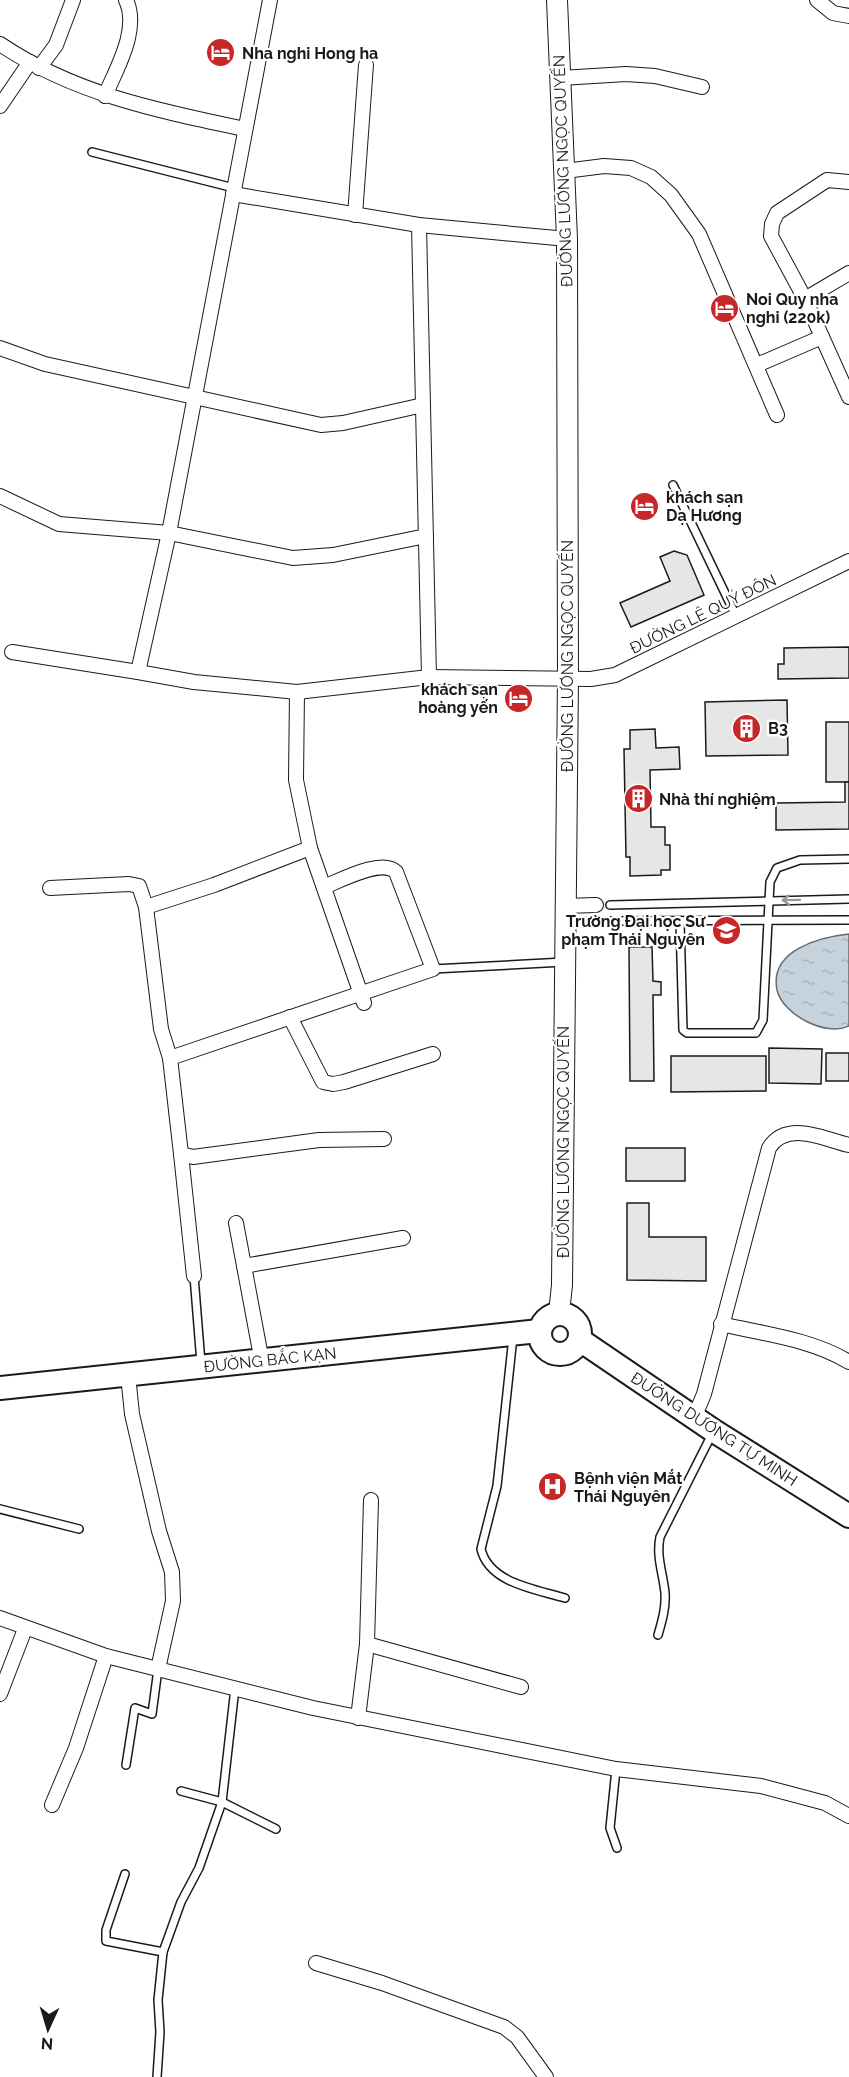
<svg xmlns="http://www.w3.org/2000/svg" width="849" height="2077" viewBox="0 0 849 2077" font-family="Raleway,sans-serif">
  <defs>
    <pattern id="water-ripples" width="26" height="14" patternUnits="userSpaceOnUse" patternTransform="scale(1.5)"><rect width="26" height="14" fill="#c6d2dc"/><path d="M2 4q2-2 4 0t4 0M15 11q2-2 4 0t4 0" fill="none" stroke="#aab4bc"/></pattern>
  </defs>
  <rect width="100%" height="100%" fill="#fff"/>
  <!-- water -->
  <path fill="url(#water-ripples)" stroke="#6a6a6a" stroke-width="1.5" d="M849,934V1026C826,1037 783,1015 777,990C769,950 820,937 849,934Z"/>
  <!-- building -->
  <g fill="#e6e6e6" stroke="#1a1a1a" stroke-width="1.5">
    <path d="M674,551L687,555L704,595L631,627L620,603L670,581L660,557Z"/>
    <path d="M849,647V678L778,679V664H784V648Z"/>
    <path d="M787,700L788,755L706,756L705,702Z"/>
    <rect x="826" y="722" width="23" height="60"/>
    <path d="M655,729L656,748L679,747L680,769L650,770L651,827H665V845H670V870H661V875L630,876V857H626L624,749H630V730Z"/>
    <path d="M845,782H849V829L776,830V803L845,802Z"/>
    <path d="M629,947H652L653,981L661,982V995H653L654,1081H630Z"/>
    <path d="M769,1048L822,1049L821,1084L769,1083Z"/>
    <rect x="826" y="1053" width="23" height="28"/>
    <path d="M671,1056H766V1091L671,1092Z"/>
    <rect x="626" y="1148" width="59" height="33"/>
    <path d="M627,1203H649V1237H706V1281L627,1280Z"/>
  </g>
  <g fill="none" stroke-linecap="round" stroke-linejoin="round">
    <defs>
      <g id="service">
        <path d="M92,152L234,188"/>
        <path d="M673,485L736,616"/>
        <path d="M610,905L849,899"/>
        <path d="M567,921H597"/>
        <path d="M610,921L849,920"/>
        <path d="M680,922L683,1030L687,1033H756L763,1020L770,882L777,868L800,860L849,859"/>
        <path d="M433,969L564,962"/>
        <path d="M194,1276L201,1363"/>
        <path d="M513,1337L497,1486L481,1549C489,1583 535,1589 565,1598"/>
        <path d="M0,1509L79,1529"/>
        <path d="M658,1635C662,1621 666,1608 665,1593C663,1573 656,1557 660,1537L712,1434"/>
        <path d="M126,1765L135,1708L152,1714L158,1669"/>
        <path d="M616,1769L610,1828L617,1848"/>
        <path d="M181,1791L222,1802L276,1829"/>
        <path d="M125,1874L106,1930V1941L163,1952"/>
        <path d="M157,2077L160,2032L158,2000L163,1952L181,1902L199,1868L222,1802L235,1688"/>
      </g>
      <g id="minor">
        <path d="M270,0L169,533L138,672L194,682L297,692L429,677L591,679L615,675L849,561"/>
        <path d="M817,0L833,13L849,16"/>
        <path d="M0,44C74,94 159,111 245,129"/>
        <path d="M39,68L56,45L73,0"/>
        <path d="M561,78L626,74L655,76L702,87"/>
        <path d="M105,96C116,69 140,30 126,0"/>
        <path d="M0,106L30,62"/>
        <path d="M565,171L604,166L631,168L651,177L671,195L699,234L777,415"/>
        <path d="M849,182L827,180L777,213L772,224L771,236L805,299L849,397"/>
        <path d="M233,194L419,225L567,239"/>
        <path d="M355,215L366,65"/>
        <path d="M419,225L429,677"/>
        <path d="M805,299L849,273"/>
        <path d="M0,348L45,364L321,425L343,423L423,405"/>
        <path d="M757,365L822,337"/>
        <path d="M0,496L59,524L169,533L293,558L333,555L426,536"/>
        <path d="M12,652L138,672"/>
        <path d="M297,692L296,780L310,848L364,1003"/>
        <path d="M50,888L129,884L139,886L146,907L214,885L310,848"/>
        <path d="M564,906L596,905"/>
        <path d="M146,907L161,1029L170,1058L181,1154L193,1157L319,1140L384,1139"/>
        <path d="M290,1017L323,1082L333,1084L344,1082L433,1054"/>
        <path d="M170,1058L433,969L396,872C382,858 341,880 324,887"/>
        <path d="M181,1154L194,1276"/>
        <path d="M236,1223L262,1362"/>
        <path d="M244,1266L403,1238"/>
        <path d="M721,1324C764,1334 811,1339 849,1362"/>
        <path d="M128,1375L132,1414L159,1531L172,1572L173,1601L158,1669"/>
        <path d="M694,1418L704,1394L769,1148C787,1120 823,1139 849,1145"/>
        <path d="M0,1618L106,1656L313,1708L616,1769L761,1786L825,1803L849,1816"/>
        <path d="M367,1644L521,1687"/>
        <path d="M0,1694L25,1629"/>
        <path d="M358,1718L367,1644L371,1500"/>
        <path d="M52,1805L76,1748L106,1656"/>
        <path d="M316,1963L382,1983L504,2027L517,2037L546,2077"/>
      </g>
      <path id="secondary" d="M557,0L567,239L568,677L562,1285L559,1313"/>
      <g id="trunk">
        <circle cx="560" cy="1334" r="20"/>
        <path d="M580,1340L714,1431L849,1516"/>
        <path d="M0,1388L539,1331"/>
      </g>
    </defs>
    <!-- service casing -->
    <use href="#service" stroke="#1a1a1a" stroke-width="10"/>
    <!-- minor casing -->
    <use href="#minor" stroke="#1a1a1a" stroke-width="16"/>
    <!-- secondary casing -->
    <use href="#secondary" stroke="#1a1a1a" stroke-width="22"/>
    <!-- trunk casing -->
    <use href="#trunk" stroke="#1a1a1a" stroke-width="26"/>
    <!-- service -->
    <use href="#service" stroke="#fff" stroke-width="7"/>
    <!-- minor -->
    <use href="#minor" stroke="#fff" stroke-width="14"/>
    <!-- secondary -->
    <use href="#secondary" stroke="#fff" stroke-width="20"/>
    <!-- trunk -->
    <use href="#trunk" stroke="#fff" stroke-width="22"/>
  </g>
  <!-- one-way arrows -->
  <defs><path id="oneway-shaft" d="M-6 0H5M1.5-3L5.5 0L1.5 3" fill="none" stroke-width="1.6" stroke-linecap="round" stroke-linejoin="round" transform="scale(1.5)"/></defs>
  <use stroke="#989898" href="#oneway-shaft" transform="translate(791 900) rotate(179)"/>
  <!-- icons -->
  <defs>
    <symbol id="hotel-disc" viewBox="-11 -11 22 22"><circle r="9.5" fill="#c62828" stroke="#fff"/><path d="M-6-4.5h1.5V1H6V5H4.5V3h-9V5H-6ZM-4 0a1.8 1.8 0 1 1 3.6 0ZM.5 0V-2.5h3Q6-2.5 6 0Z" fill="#fff"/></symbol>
    <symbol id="building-disc" viewBox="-11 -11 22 22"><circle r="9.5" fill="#c62828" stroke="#fff"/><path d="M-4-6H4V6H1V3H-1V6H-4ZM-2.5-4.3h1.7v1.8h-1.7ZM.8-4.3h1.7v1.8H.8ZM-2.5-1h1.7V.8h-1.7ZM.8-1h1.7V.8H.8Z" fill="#fff"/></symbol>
    <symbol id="university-disc" viewBox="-11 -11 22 22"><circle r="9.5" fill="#c62828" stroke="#fff"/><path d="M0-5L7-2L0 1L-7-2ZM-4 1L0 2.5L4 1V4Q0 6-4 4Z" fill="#fff"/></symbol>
    <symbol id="hospital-disc" viewBox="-11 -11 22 22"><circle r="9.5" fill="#c62828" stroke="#fff"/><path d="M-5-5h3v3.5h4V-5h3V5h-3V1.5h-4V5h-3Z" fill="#fff"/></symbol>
  </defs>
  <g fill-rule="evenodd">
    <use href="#hotel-disc" x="204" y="36" width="33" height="33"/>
    <use href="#hotel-disc" x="708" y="292" width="33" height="33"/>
    <use href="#hotel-disc" x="628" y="490" width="33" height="33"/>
    <use href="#hotel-disc" x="502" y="682" width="33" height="33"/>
    <use href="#building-disc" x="730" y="712" width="33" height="33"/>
    <use href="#building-disc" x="622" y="782" width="33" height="33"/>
    <use href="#university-disc" x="710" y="914" width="33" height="33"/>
    <use href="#hospital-disc" x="536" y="1470" width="33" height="33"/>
  </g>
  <g text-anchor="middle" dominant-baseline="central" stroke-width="4.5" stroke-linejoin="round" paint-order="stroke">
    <!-- poi labels -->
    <g font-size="16" font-weight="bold" fill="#1a1a1a" stroke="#fff" text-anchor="start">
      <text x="242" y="53">Nha nghi Hong ha</text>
      <text x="746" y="299">Noi Quy nha<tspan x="746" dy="18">nghi (220k)</tspan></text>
      <text x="666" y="497">khách sạn<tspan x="666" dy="18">Dạ Hương</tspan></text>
      <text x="498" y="689" text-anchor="end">khách sạn<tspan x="498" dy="18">hoàng yến</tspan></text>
      <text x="768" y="728">B3</text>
      <text x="659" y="799">Nhà thí nghiệm</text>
      <text x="705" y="921" text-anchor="end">Trường Đại học Sư<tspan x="705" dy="18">phạm Thái Nguyên</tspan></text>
      <text x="574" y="1478">Bệnh viện Mắt<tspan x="574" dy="18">Thái Nguyên</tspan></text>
    </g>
    <!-- street labels -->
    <g font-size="16" fill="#1a1a1a" stroke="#fff">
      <text transform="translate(563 171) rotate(-92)">ĐƯỜNG LƯƠNG NGỌC QUYẾN</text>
      <text transform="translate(703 614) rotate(-26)">ĐƯỜNG LÊ QUÝ ĐÔN</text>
      <text transform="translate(567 656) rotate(-90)">ĐƯỜNG LƯƠNG NGỌC QUYẾN</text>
      <text transform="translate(563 1142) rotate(-90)">ĐƯỜNG LƯƠNG NGỌC QUYẾN</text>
      <text transform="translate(270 1360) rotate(-6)">ĐƯỜNG BẮC KẠN</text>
      <text transform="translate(714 1429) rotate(33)">ĐƯỜNG DƯƠNG TỰ MINH</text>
    </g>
  </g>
  <!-- north arrow -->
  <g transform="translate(48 2029) rotate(184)" stroke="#ffffff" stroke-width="4.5" paint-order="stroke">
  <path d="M0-4.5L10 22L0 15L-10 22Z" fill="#1a1a1a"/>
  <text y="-9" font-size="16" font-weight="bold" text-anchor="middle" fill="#1a1a1a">N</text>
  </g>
</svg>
